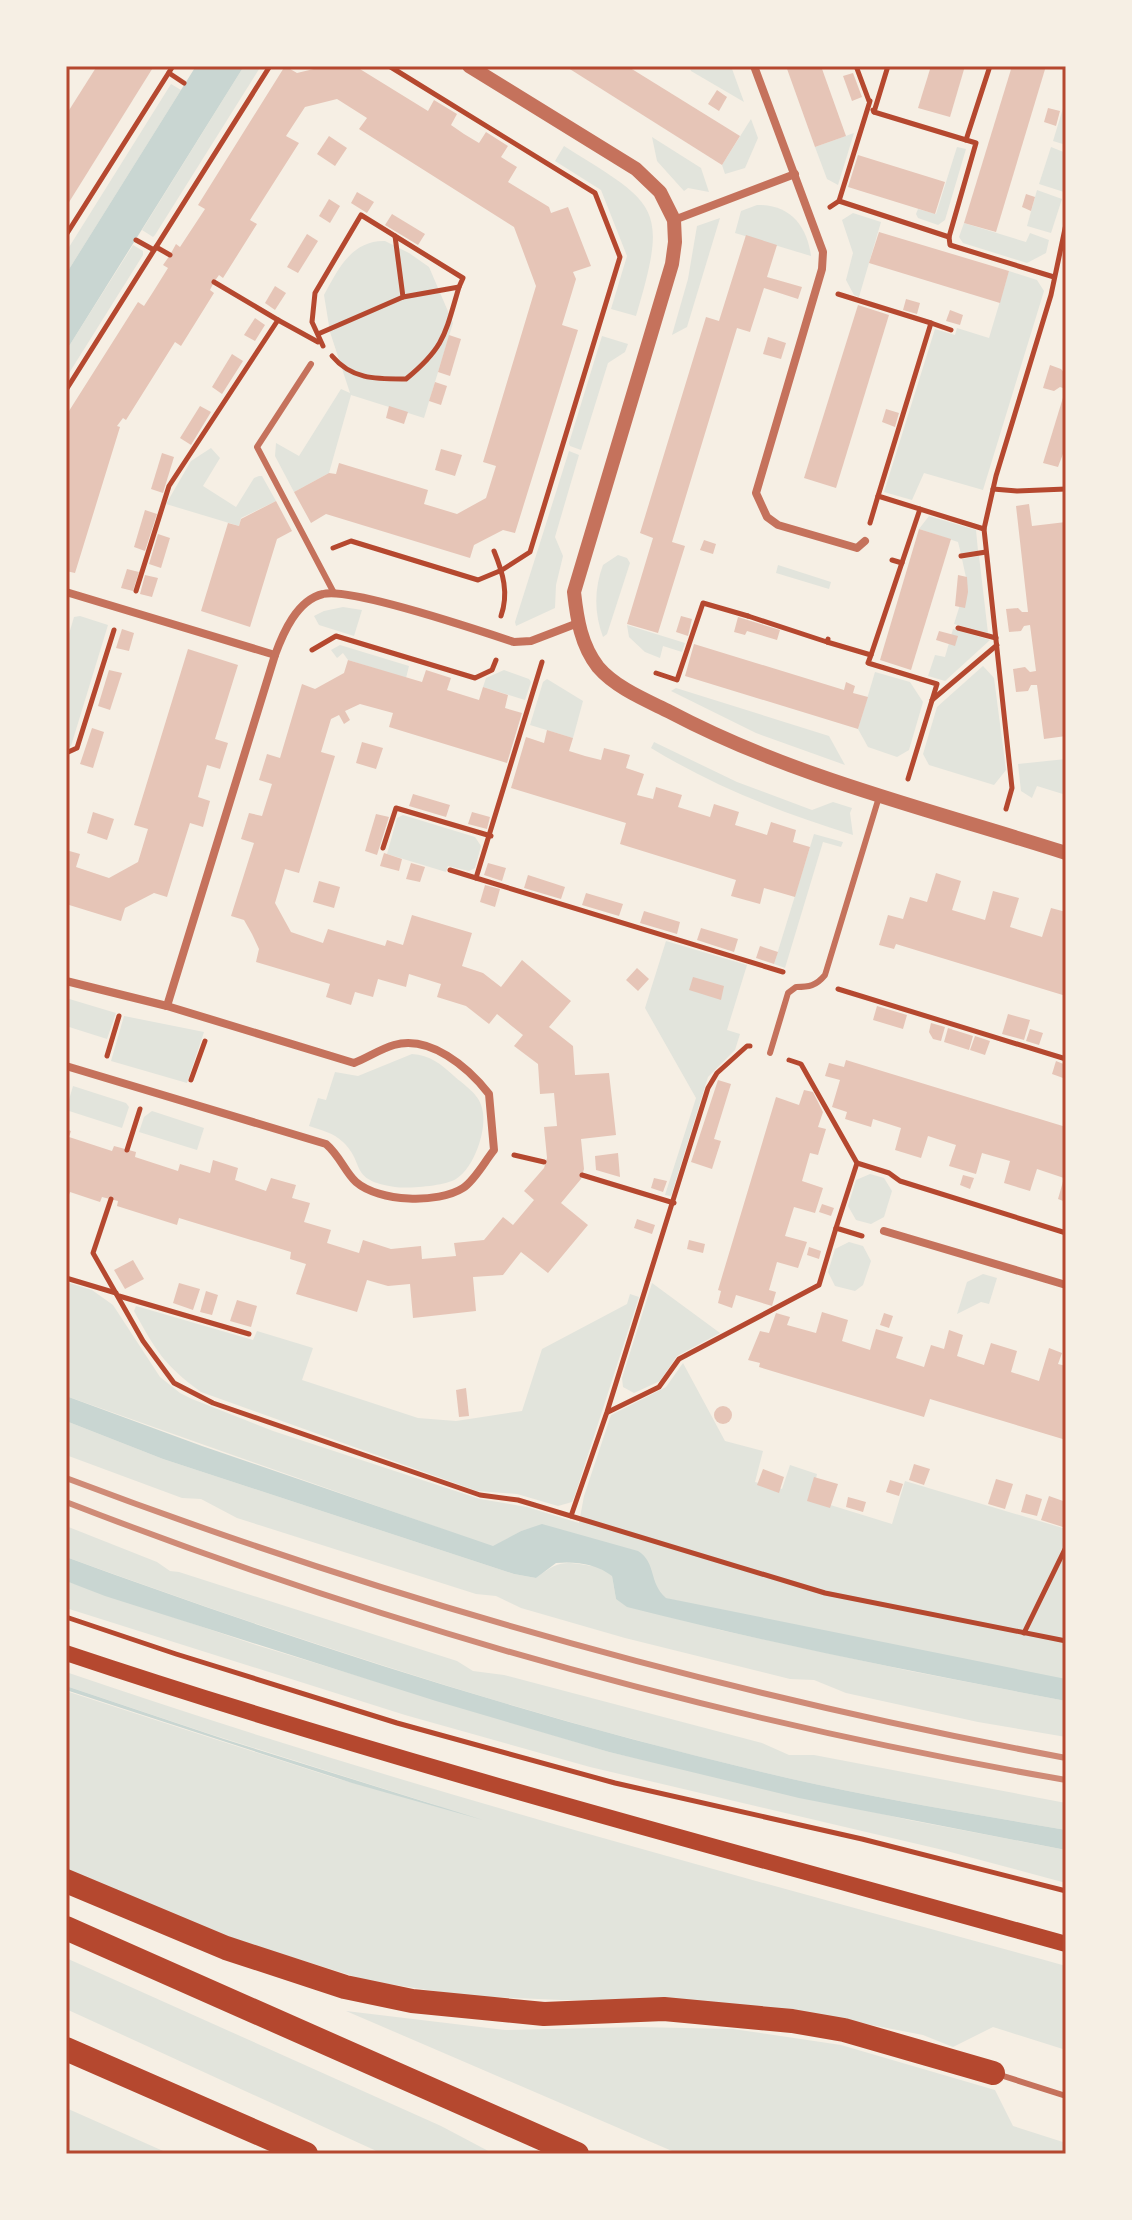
<svg xmlns="http://www.w3.org/2000/svg" width="1132" height="2220" viewBox="0 0 1132 2220" font-family="Commissioner,sans-serif">
  <rect width="100%" height="100%" fill="#f6efe4"/>
  <!-- green -->
  <g fill="#e2e4dc">
    <path d="M244,66H261L155,235L153,237L142,230Z"/>
    <path d="M689,66H731L744,102L691,71Z"/>
    <path d="M171,84L181,90L66,274V252Z"/>
    <path d="M1064,105L1066,106V145L1053,141Z"/>
    <path d="M751,119L758,138L745,168L725,174L722,165Z"/>
    <path d="M854,133L838,185L827,179L815,147Z"/>
    <path d="M652,137L701,168L709,192L688,188L684,191L657,161Z"/>
    <path d="M564,146C658,205 669,205 636,316L611,309L627,256L601,190L555,161Z"/>
    <path d="M957,147L966,149L945,220L938,225L918,218L916,214L918,209L936,214Z"/>
    <path d="M1051,147L1066,153L1064,192L1039,184Z"/>
    <path d="M1037,190L1062,199L1051,233L1027,226Z"/>
    <path d="M757,205C790,204 807,226 811,256L735,233L741,211Z"/>
    <path d="M853,213L881,222L859,297L854,295L846,280L853,253L842,220Z"/>
    <path d="M720,218L687,327L672,335L688,279L697,226Z"/>
    <path d="M964,223L1026,242L1030,233L1049,240L1046,253L1027,263L963,243L959,237Z"/>
    <path d="M385,241L409,253L429,267L453,323L424,418L351,395L329,473L294,492L275,456L276,443L299,456L341,389L350,393L330,332L324,295C338,269 352,240 385,241Z"/>
    <path d="M133,245L143,251V255L66,378V351Z"/>
    <path d="M1009,271L1037,280L1044,291L983,490L924,473L912,500L884,492L935,329L955,335L957,328L989,338Z"/>
    <path d="M602,336L628,344L625,352L608,363L581,450L570,446L569,443Z"/>
    <path d="M211,448L220,458L203,486L236,507L254,478L259,476H262L276,501L241,518L239,526L166,504L191,461Z"/>
    <path d="M569,451L579,455L555,537L563,556L556,585L555,608L516,626L515,622Z"/>
    <path d="M929,516L976,530L978,551L961,554L958,542L919,529Z"/>
    <path d="M618,555L627,558L630,563L607,634L603,637C594,613 594,589 603,565Z"/>
    <path d="M979,556L988,633L954,624L967,582L962,559Z"/>
    <path d="M778,565L831,582L829,589L776,573Z"/>
    <path d="M343,607L362,610L354,636L319,625L314,616L324,611Z"/>
    <path d="M80,616L108,625L71,746L66,749V644L74,617Z"/>
    <path d="M627,625L685,643L682,652L663,646L660,658L645,652L629,637Z"/>
    <path d="M953,629L990,640L945,681L928,676L935,655L945,657Z"/>
    <path d="M340,645L409,666L406,678L348,660L343,653L337,658L331,650Z"/>
    <path d="M983,666L994,678L1006,770L994,785L929,765L923,754L937,707Z"/>
    <path d="M504,670L529,679L531,682L525,700L483,687L486,678Z"/>
    <path d="M875,672L910,682L923,702L909,750L897,757L868,747L858,729Z"/>
    <path d="M547,679L583,701L573,738L530,725L543,682Z"/>
    <path d="M676,688L829,736L845,765L756,733L671,691Z"/>
    <path d="M654,742L737,782L812,810L833,802L852,808L850,813L853,835C782,813 715,787 651,748Z"/>
    <path d="M1066,759V795L1037,786L1032,798L1021,791L1018,764Z"/>
    <path d="M403,815L475,837L481,846L475,868L469,871L448,866L446,872L387,854L397,818Z"/>
    <path d="M814,834L843,842L841,847L823,842L785,968L774,964Z"/>
    <path d="M666,941L747,965L727,1030L740,1034L735,1050L708,1077L671,1196L665,1195L696,1098L645,1008Z"/>
    <path d="M66,998L116,1013L107,1039L66,1026Z"/>
    <path d="M124,1016L204,1032L187,1083L111,1061Z"/>
    <path d="M412,1054C430,1055 441,1064 454,1076C464,1085 479,1094 482,1108C488,1129 474,1168 456,1179C445,1186 407,1189 395,1187C348,1180 366,1164 343,1142C334,1133 321,1130 309,1126L318,1098L326,1100L335,1072L358,1076Z"/>
    <path d="M73,1086L126,1103L129,1107L122,1128L66,1110Z"/>
    <path d="M152,1111L204,1128L197,1150L139,1132L144,1117Z"/>
    <path d="M870,1174L884,1178L892,1191L884,1217L871,1224L856,1220L848,1206L856,1180Z"/>
    <path d="M849,1242L863,1246L871,1261L863,1285L855,1291L835,1286L828,1272L835,1249Z"/>
    <path d="M983,1274L997,1278L989,1304L981,1302L957,1314L967,1282Z"/>
    <path d="M66,1282L92,1290L113,1305L160,1377L180,1393L192,1399L273,1431L480,1499L527,1507L579,1523L584,1496L611,1415L666,1387L683,1363L725,1441L763,1451L755,1482L782,1489L790,1465L817,1474L811,1499L892,1524L905,1481L1066,1529V1689L665,1598L612,1576L616,1599L720,1630L910,1671L1066,1701V1737L978,1722L846,1693L814,1680L790,1679L625,1638L521,1608L496,1596L476,1594L237,1518L201,1499L182,1498L66,1455V1421L163,1459L514,1574L536,1578C559,1561 563,1561 591,1566L542,1525L521,1531L493,1547L66,1396Z"/>
    <path d="M652,1283L720,1333L677,1356L660,1381L634,1393L623,1387L622,1378Z"/>
    <path d="M630,1294L639,1297L575,1495L572,1502L558,1506L517,1494L477,1491L201,1392C164,1365 156,1351 134,1311L136,1306L253,1340L257,1331L313,1348L302,1380L418,1418L456,1421L522,1411L542,1349L627,1304Z"/>
    <path d="M66,1526L157,1562L170,1571L179,1572L457,1661L473,1671L504,1675L762,1743L789,1755H814L1066,1803V1830C963,1812 859,1796 758,1771C522,1715 293,1639 66,1557Z"/>
    <path d="M66,1581L256,1645L609,1752L909,1820L1066,1850V1883L943,1850L590,1767L405,1715L66,1608Z"/>
    <path d="M66,1672C395,1785 731,1874 1066,1966V2050L993,2027L953,2047L923,2035L825,2016L677,2000H562L467,1996L369,1981L178,1922L66,1874V1691L335,1778L442,1807L210,1734L66,1686Z"/>
    <path d="M66,1958L441,2126L494,2154H383L66,2009Z"/>
    <path d="M346,2011L505,2030L637,2027L733,2029L841,2045L995,2090L1013,2126L1066,2143V2154H679Z"/>
    <path d="M66,2108L170,2154H66Z"/>
  </g>
  <!-- water -->
  <g fill="#c9d6d2">
    <path d="M196,66H244L66,351V274Z"/>
    <path d="M66,1396L202,1446L493,1546L521,1531L542,1524L638,1551C657,1563 648,1582 666,1598L1066,1679V1701C919,1673 772,1644 627,1607L616,1599L612,1576C597,1564 575,1561 556,1563L536,1578L514,1574L163,1459L66,1421Z"/>
    <path d="M66,1557C293,1640 523,1715 758,1771C859,1796 963,1812 1066,1830V1850L799,1798L609,1752L436,1701L105,1596L66,1581Z"/>
    <path d="M66,1686L224,1739L483,1820L352,1783L66,1690Z"/>
  </g>
  <!-- building -->
  <g fill="#e6c5b7">
    <path d="M97,66H154L66,207V115Z"/>
    <path d="M285,66L297,73L326,66H355L428,111L434,100L457,114L451,125L464,134L479,143L486,132L508,146L501,157L517,167L508,182L549,207L551,213L568,207L591,266L573,272L576,279L562,325L578,330L515,533L503,530L474,545L470,558L326,514L311,523L294,492L329,473L336,474L339,463L428,490L424,504L457,514L486,498L496,466L483,462L536,286L514,227L359,129L367,118L337,99L305,107L286,136L299,143L250,220L257,224L223,278L219,275L214,282L210,290L214,293L181,346L175,342L126,420L123,418L117,426L120,427L75,573L66,571V423L69,411L138,302L144,306L153,292L168,268L163,265L170,255L176,244L180,247L205,209L198,205Z"/>
    <path d="M565,66H627L740,136L722,165Z"/>
    <path d="M786,66H821L846,136L815,147Z"/>
    <path d="M931,66H965L950,117L918,108Z"/>
    <path d="M1012,66H1046L996,232L964,223Z"/>
    <path d="M853,73L862,97L852,101L843,76Z"/>
    <path d="M717,90L727,97L719,111L708,104Z"/>
    <path d="M1048,108L1060,111L1056,126L1044,122Z"/>
    <path d="M329,136L347,148L335,166L317,154Z"/>
    <path d="M858,155L945,182L935,214L848,187Z"/>
    <path d="M357,192L374,202L367,213L351,203Z"/>
    <path d="M1026,194L1035,197L1031,211L1022,207Z"/>
    <path d="M329,199L340,206L330,223L319,216Z"/>
    <path d="M392,214L425,234L418,245L385,225Z"/>
    <path d="M879,232L1009,271L1000,303L869,263Z"/>
    <path d="M307,234L318,241L298,273L287,267Z"/>
    <path d="M746,235L777,245L767,277L802,287L798,299L764,288L750,332L737,328L672,542L685,546L658,633L627,624L653,538L640,533L706,317L719,321Z"/>
    <path d="M275,286L286,293L275,310L265,303Z"/>
    <path d="M906,299L920,303L917,314L903,310Z"/>
    <path d="M858,305L889,315L836,488L804,478Z"/>
    <path d="M950,310L963,315L960,325L946,321Z"/>
    <path d="M255,318L265,325L255,341L244,335Z"/>
    <path d="M449,335L461,339L450,376L438,372Z"/>
    <path d="M768,337L786,343L781,359L763,354Z"/>
    <path d="M232,354L243,361L222,394L212,387Z"/>
    <path d="M1050,365L1061,369L1066,375V389L1060,387L1054,391L1043,388Z"/>
    <path d="M435,382L447,386L441,405L429,401Z"/>
    <path d="M1065,391L1066,446L1058,467L1043,463Z"/>
    <path d="M200,406L211,412L191,445L180,438Z"/>
    <path d="M389,406L408,412L404,424L386,418Z"/>
    <path d="M886,409L899,413L895,427L882,422Z"/>
    <path d="M441,449L462,455L455,476L435,470Z"/>
    <path d="M162,453L174,457L163,493L151,489Z"/>
    <path d="M276,501L292,531L277,539L250,627L201,611L228,523L239,526L241,519Z"/>
    <path d="M1029,504L1032,526L1066,522V736L1044,739L1037,685H1031L1028,691L1016,692L1013,669L1025,667L1030,672L1036,671L1030,625L1024,626L1021,631L1009,632L1006,609L1018,608L1022,612H1028L1016,506Z"/>
    <path d="M145,510L157,514L145,551L134,547Z"/>
    <path d="M919,529L951,539L911,670L880,660Z"/>
    <path d="M158,534L170,538L161,568L149,564Z"/>
    <path d="M704,540L716,544L713,554L700,550Z"/>
    <path d="M127,569L139,572L133,591L121,588Z"/>
    <path d="M145,575L158,578L152,597L140,594Z"/>
    <path d="M958,575L967,577L968,592L965,608L955,606Z"/>
    <path d="M681,616L692,619L688,636L676,632Z"/>
    <path d="M738,617L780,630L777,640L747,631L745,635L734,632Z"/>
    <path d="M122,629L134,633L129,651L116,648Z"/>
    <path d="M939,631L958,636L955,646L936,640Z"/>
    <path d="M694,644L844,690L846,682L855,686L853,693L868,697L858,729L685,676Z"/>
    <path d="M188,649L238,665L215,739L228,743L220,769L207,765L198,797L210,801L203,827L190,823L167,897L154,893L125,908L121,921L66,904V850L80,854L76,867L109,878L138,862L148,829L134,825Z"/>
    <path d="M348,660L422,682L426,670L451,678L447,690L479,700L483,687L508,695L505,708L522,713L507,763L389,727L393,713L360,704L345,711L350,720L344,724L339,715L331,719L321,752L335,756L299,873L285,869L275,903L291,932L323,943L328,929L385,946L387,940L403,945L412,915L472,933L462,966L483,973L501,987L522,960L571,1001L549,1027L573,1046L575,1075L609,1073L616,1135L581,1139L584,1169L581,1179L561,1203L588,1225L548,1273L521,1252L503,1275L473,1277L476,1311L413,1318L410,1284L388,1286L367,1280L357,1312L296,1294L306,1264L290,1259L291,1252L179,1218L177,1225L117,1206L118,1201L102,1197L100,1202L70,1192L66,1203V1129L71,1131L69,1137L112,1151L114,1146L136,1152L135,1157L178,1171L180,1164L210,1173L213,1160L238,1168L235,1180L266,1191L271,1178L296,1185L292,1198L310,1203L304,1222L331,1230L327,1243L359,1253L363,1240L391,1249L421,1246L422,1259L456,1256L454,1243L484,1240L503,1217L513,1225L534,1200L524,1191L544,1168L547,1158L544,1127L557,1126L554,1093L540,1094L538,1064L514,1046L523,1035L497,1014L489,1024L466,1006L437,997L441,984L409,974L406,987L378,979L373,997L355,992L351,1005L326,997L330,984L256,962L259,949L252,934L244,920L231,916L254,843L241,839L249,813L262,816L272,784L259,780L267,754L280,758L302,684L315,689L344,673Z"/>
    <path d="M109,670L122,673L110,710L98,706Z"/>
    <path d="M92,728L104,732L93,768L80,764Z"/>
    <path d="M547,730L573,738L569,751L585,756L601,760L604,748L630,755L626,768L644,774L637,795L653,799L656,787L682,795L678,807L710,817L714,804L739,812L735,825L767,835L771,822L796,830L793,842L810,847L795,897L764,888L760,904L731,896L736,880L620,844L626,823L511,788L526,737L544,743Z"/>
    <path d="M362,742L383,748L376,769L356,763Z"/>
    <path d="M413,794L450,805L446,817L409,806Z"/>
    <path d="M93,812L114,819L107,840L87,833Z"/>
    <path d="M472,812L490,817L487,829L468,824Z"/>
    <path d="M376,814L389,817L377,855L365,851Z"/>
    <path d="M384,853L402,859L399,871L380,866Z"/>
    <path d="M411,863L425,867L420,882L406,879Z"/>
    <path d="M488,863L506,868L502,881L484,875Z"/>
    <path d="M936,873L961,881L952,910L985,920L993,891L1019,898L1010,927L1042,937L1051,908L1066,912V996L896,944L894,949L879,945L888,915L903,919L910,897L927,902Z"/>
    <path d="M528,875L565,887L561,899L524,888Z"/>
    <path d="M319,881L340,887L334,908L313,902Z"/>
    <path d="M485,885L500,889L495,907L480,902Z"/>
    <path d="M586,893L623,904L619,916L582,905Z"/>
    <path d="M644,911L680,922L677,934L640,923Z"/>
    <path d="M701,928L738,939L734,952L697,940Z"/>
    <path d="M760,946L778,952L774,964L756,958Z"/>
    <path d="M637,968L649,979L638,991L626,980Z"/>
    <path d="M693,977L724,986L721,1000L689,990Z"/>
    <path d="M877,1006L907,1015L903,1029L873,1020Z"/>
    <path d="M1008,1014L1030,1020L1024,1040L1002,1034Z"/>
    <path d="M931,1023L945,1027L941,1041L933,1039L929,1032Z"/>
    <path d="M948,1028L973,1036L969,1050L944,1042Z"/>
    <path d="M1030,1029L1043,1033L1039,1045L1026,1041Z"/>
    <path d="M975,1036L990,1041L985,1055L970,1050Z"/>
    <path d="M846,1060L1066,1127V1202L1058,1199L1064,1178L1037,1169L1030,1191L1004,1183L1010,1161L982,1153L976,1174L949,1166L956,1145L928,1136L921,1158L895,1150L901,1128L873,1119L871,1127L845,1119L847,1112L832,1107L840,1080L825,1076L829,1063L844,1067Z"/>
    <path d="M1056,1061L1066,1065V1079L1052,1074Z"/>
    <path d="M718,1080L731,1084L714,1139L721,1141L712,1169L691,1162Z"/>
    <path d="M804,1090L813,1092L823,1112L818,1127L826,1129L818,1155L810,1153L802,1181L823,1188L815,1213L794,1207L785,1236L807,1242L798,1268L777,1262L769,1290L776,1292L772,1306L736,1295L732,1308L718,1303L721,1291L718,1290L776,1097L799,1105Z"/>
    <path d="M618,1153L620,1177L596,1170L595,1156Z"/>
    <path d="M963,1175L974,1178L970,1189L960,1185Z"/>
    <path d="M654,1178L667,1181L663,1192L651,1188Z"/>
    <path d="M822,1204L834,1208L831,1216L819,1212Z"/>
    <path d="M637,1219L655,1225L652,1234L634,1228Z"/>
    <path d="M689,1240L705,1244L703,1253L687,1249Z"/>
    <path d="M809,1247L821,1251L819,1259L807,1255Z"/>
    <path d="M133,1260L144,1279L125,1289L114,1270Z"/>
    <path d="M179,1283L200,1289L193,1310L173,1303Z"/>
    <path d="M206,1291L218,1295L212,1315L200,1312Z"/>
    <path d="M237,1300L257,1306L251,1327L230,1321Z"/>
    <path d="M822,1312L848,1320L842,1341L870,1350L876,1329L903,1337L896,1358L924,1367L931,1345L944,1349L949,1330L963,1335L957,1356L984,1365L991,1343L1017,1351L1011,1372L1039,1381L1049,1348L1062,1353L1058,1364L1066,1366V1440L930,1399L924,1417L759,1367L760,1363L748,1360L760,1331L769,1333L776,1313L790,1317L787,1325L816,1333Z"/>
    <path d="M884,1313L893,1316L889,1328L880,1325Z"/>
    <path d="M466,1388L469,1416L459,1417L456,1390Z"/>
    <circle cx="723" cy="1415" r="9"/>
    <path d="M914,1464L930,1469L924,1485L909,1480Z"/>
    <path d="M763,1469L784,1477L779,1493L757,1485Z"/>
    <path d="M814,1477L838,1484L830,1508L807,1501Z"/>
    <path d="M996,1479L1013,1484L1005,1509L988,1504Z"/>
    <path d="M890,1480L903,1484L899,1496L886,1492Z"/>
    <path d="M1026,1494L1042,1499L1037,1516L1021,1512Z"/>
    <path d="M1049,1496L1066,1502V1528L1041,1520Z"/>
    <path d="M848,1497L866,1502L863,1512L846,1507Z"/>
  </g>
  <g fill="none" stroke-linecap="round" stroke-linejoin="round">
    <!-- path -->
    <g stroke="#b5482f" stroke-width="5">
      <path d="M856,66L869,101"/>
      <path d="M169,73L184,83"/>
      <path d="M873,110L874,112L888,66"/>
      <path d="M966,140L990,66"/>
      <path d="M839,201L870,101"/>
      <path d="M830,207L839,201L949,237L976,143L874,112"/>
      <path d="M66,235L173,66"/>
      <path d="M395,236L403,297"/>
      <path d="M949,237L950,245L1054,277"/>
      <path d="M136,240L154,250"/>
      <path d="M156,247L170,255"/>
      <path d="M214,282L278,320"/>
      <path d="M838,294L931,323L878,496"/>
      <path d="M931,323L951,330"/>
      <path d="M318,334L403,297L459,287L463,278L361,215L315,293L312,322L323,346"/>
      <path d="M332,356C352,380 377,379 406,379C445,347 445,334 459,287"/>
      <path d="M66,390L270,66"/>
      <path d="M993,489L1017,491L1066,489"/>
      <path d="M870,523L878,496L984,529"/>
      <path d="M333,548L351,541L478,580L502,570L530,552L620,257L595,193L389,66"/>
      <path d="M494,551C503,573 509,593 501,616"/>
      <path d="M961,556L986,552"/>
      <path d="M892,560L902,563"/>
      <path d="M136,591L169,486L278,320L318,342"/>
      <path d="M748,616L827,642"/>
      <path d="M958,628L996,638"/>
      <path d="M828,639L827,642L871,655L868,663L937,684L908,779"/>
      <path d="M312,650L336,636L475,678L492,670L496,660"/>
      <path d="M871,655L920,509"/>
      <path d="M542,662L476,878L783,972"/>
      <path d="M656,673L677,680L703,603L748,616"/>
      <path d="M932,700L997,645"/>
      <path d="M66,753L77,748L114,630"/>
      <path d="M1006,809L1012,788L984,529L996,476L1051,295L1066,224"/>
      <path d="M383,848L396,808L491,836"/>
      <path d="M450,870L476,878"/>
      <path d="M838,989L1066,1059"/>
      <path d="M107,1056L119,1016"/>
      <path d="M789,1060L801,1064L857,1163L836,1228L862,1236"/>
      <path d="M191,1080L205,1041"/>
      <path d="M127,1150L140,1109"/>
      <path d="M514,1155L544,1162"/>
      <path d="M857,1163L889,1173L900,1181L1066,1233"/>
      <path d="M582,1175L674,1203"/>
      <path d="M111,1199L93,1253L143,1341L174,1383L213,1403L480,1495L518,1500L825,1593L1066,1641"/>
      <path d="M66,1278L116,1293"/>
      <path d="M119,1296L249,1334"/>
      <path d="M608,1412L659,1387L679,1359L819,1285L836,1228"/>
      <path d="M571,1516L607,1412L708,1088L717,1073L747,1046H750"/>
      <path d="M66,1617L176,1654L397,1723L615,1783L862,1839L1066,1891"/>
      <path d="M1024,1633L1066,1547"/>
    </g>
    <!-- service -->
    <g stroke="#c5725c" stroke-width="6">
      <path d="M311,364L257,447L334,593"/>
      <path d="M770,1053L788,993L796,987C809,987 816,986 825,975L879,797"/>
      <path d="M997,2074L1066,2096"/>
    </g>
    <!-- minor -->
    <g stroke="#c5725c" stroke-width="8">
      <path d="M754,66L823,252L822,269L756,493L767,517L778,525L857,548L865,541"/>
      <path d="M674,220L795,174"/>
      <path d="M66,592L275,655"/>
      <path d="M66,981L167,1006L354,1063C367,1058 380,1049 394,1045C430,1035 468,1067 489,1094L494,1150C485,1161 475,1180 463,1188C438,1204 379,1202 356,1182C345,1172 340,1156 326,1144L66,1066"/>
      <path d="M167,1006L275,655C283,633 297,600 323,594C350,587 481,631 514,642L531,641L578,623"/>
      <path d="M884,1231L1066,1285"/>
    </g>
    <!-- tertiary -->
    <path stroke="#c5725c" stroke-width="14" d="M469,66L636,169L660,192L674,220L675,242L672,264L574,592C577,619 581,645 598,667C616,688 646,700 670,712C795,778 932,810 1066,853"/>
    <!-- secondary -->
    <path stroke="#b5482f" stroke-width="16" d="M66,1653C395,1763 732,1851 1066,1944"/>
    <!-- motorway -->
    <g stroke="#b5482f" stroke-width="24">
      <path d="M66,1881L226,1948L345,1987L412,2001L544,2014L664,2009L792,2021L844,2030L993,2073"/>
      <path d="M66,1928L577,2154"/>
      <path d="M66,2049L306,2154"/>
    </g>
    <!-- rail -->
    <g stroke="#cf8b77" stroke-width="6">
      <path d="M66,1478C391,1601 724,1694 1066,1758"/>
      <path d="M66,1502C388,1627 725,1721 1066,1780"/>
    </g>
  </g>
  <!-- border -->
  <rect width="1132" height="2220" fill="none" stroke="#f6efe4" stroke-width="136"/>
  <rect x="68" y="68" width="996" height="2084" fill="none" stroke="#b5482f" stroke-width="3"/>
</svg>
